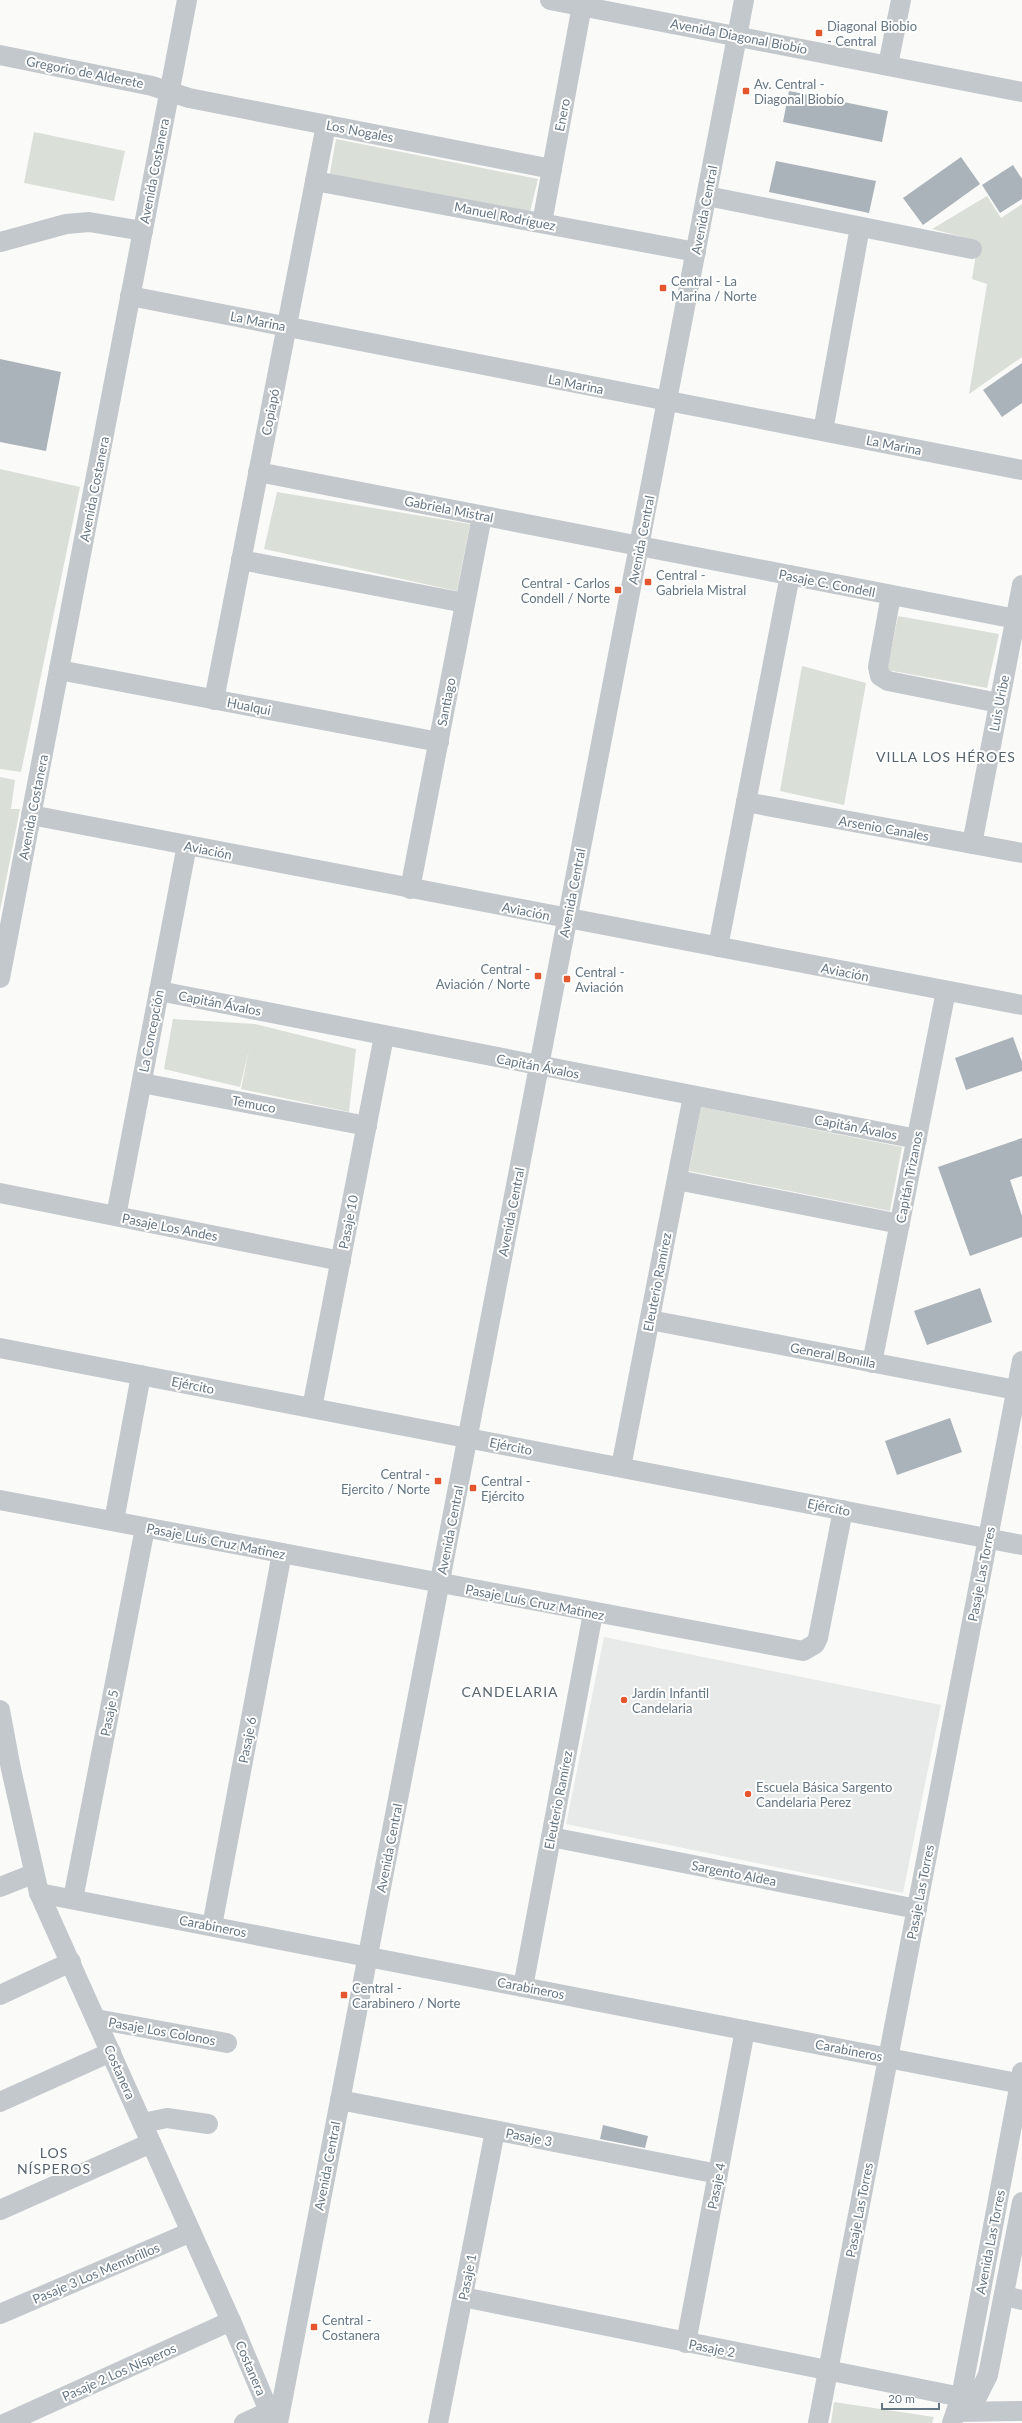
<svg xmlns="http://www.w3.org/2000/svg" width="1022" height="2423" viewBox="0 0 1022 2423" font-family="Lato,sans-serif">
  <rect width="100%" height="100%" fill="#fafaf8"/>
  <!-- built -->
  <path fill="#e8e9e9" d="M604,1637L941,1705L903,1893L566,1824Z"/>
  <!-- green -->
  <g fill="#dadfd7">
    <path d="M34,132L125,151L114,201L24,183Z"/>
    <path d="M336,139L538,179L530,212L329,178Z"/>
    <path d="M987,196L1001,218L1022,204V357L969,394L987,284L972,279L978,241L932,229Z"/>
    <path d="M0,469L80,487L21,772L0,769Z"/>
    <path d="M277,492L470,524L457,591L264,549Z"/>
    <path d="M898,616L999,634L987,688L887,670Z"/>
    <path d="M802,666L866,683L844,805L780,791Z"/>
    <path d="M0,777L15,780L11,809H20L0,911Z"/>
    <path d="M173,1019L255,1024L356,1049L349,1112L241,1089L249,1049L240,1087L164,1069Z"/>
    <path d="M701,1107L902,1147L890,1211L689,1171Z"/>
    <path d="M834,2402L934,2417L932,2423H831Z"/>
  </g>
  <!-- building -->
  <g fill="#aab3b9">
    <path d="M789,91L888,111L882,142L783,122Z"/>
    <path d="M961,157L980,184L923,225L903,198Z"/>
    <path d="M776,161L876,181L869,213L769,192Z"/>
    <path d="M1013,165L1022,179V199L1000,213L982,185Z"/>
    <path d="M0,359L61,372L46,451L0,442Z"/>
    <path d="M1022,363V403L1002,417L983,390Z"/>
    <path d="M1013,1037L1022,1062V1071L966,1090L955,1058Z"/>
    <path d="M1022,1138V1176L1010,1180L1022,1216V1237L970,1256L938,1167Z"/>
    <path d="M980,1288L992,1322L927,1345L914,1311Z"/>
    <path d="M950,1418L962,1452L897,1475L885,1441Z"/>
    <path d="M603,2125L648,2136L645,2148L600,2139Z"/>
  </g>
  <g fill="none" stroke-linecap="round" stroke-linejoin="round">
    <!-- minor -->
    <g stroke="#c3c8cc" stroke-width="20">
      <path d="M550,0L1022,92"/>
      <path d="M0,55L152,86L189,98L552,169"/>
      <path d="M888,65L901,0"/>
      <path d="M315,181L696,252"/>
      <path d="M707,196L972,249"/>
      <path d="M542,223L583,0"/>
      <path d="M0,242L66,224L89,222L143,231"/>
      <path d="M130,296L1022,470"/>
      <path d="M823,431L860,227"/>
      <path d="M258,472L1016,619"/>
      <path d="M241,560L465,603"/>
      <path d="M891,595L878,667L880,676L888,681L999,703"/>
      <path d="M59,670L439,742"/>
      <path d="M214,700L326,125"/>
      <path d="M746,802L1022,853"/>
      <path d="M31,815L1022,1005"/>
      <path d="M972,844L1022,585"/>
      <path d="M410,889L482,516"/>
      <path d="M718,947L790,575"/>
      <path d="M0,978L187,0"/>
      <path d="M159,991L917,1139"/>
      <path d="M142,1083L367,1126"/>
      <path d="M677,1180L900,1224"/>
      <path d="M0,1193L341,1261"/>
      <path d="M116,1216L187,845"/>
      <path d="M650,1320L1016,1390"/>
      <path d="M0,1348L1022,1545"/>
      <path d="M872,1363L946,991"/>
      <path d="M312,1408L384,1036"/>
      <path d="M621,1467L693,1096"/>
      <path d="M0,1500L803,1651L815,1644L818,1638L843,1510"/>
      <path d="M114,1521L141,1375"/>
      <path d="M0,1710L11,1769L39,1893L231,2321L274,2423"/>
      <path d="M551,1837L917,1909"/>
      <path d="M0,1887L33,1874"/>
      <path d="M39,1893L1022,2084"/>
      <path d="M73,1899L145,1528"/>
      <path d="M212,1926L282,1553"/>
      <path d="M523,1987L593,1613"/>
      <path d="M0,1995L71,1962"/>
      <path d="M96,2019L227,2043"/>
      <path d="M340,2100L718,2174"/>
      <path d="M0,2102L111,2052"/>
      <path d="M143,2123L167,2118L208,2124"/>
      <path d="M0,2210L151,2143"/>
      <path d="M1004,2296L1022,2300"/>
      <path d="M463,2297L961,2397"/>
      <path d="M0,2314L191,2232"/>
      <path d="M686,2343L745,2030"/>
      <path d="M956,2412L977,2397L988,2375L1022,2202"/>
      <path d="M956,2412L1022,2411"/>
      <path d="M6,2423L231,2321"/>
      <path d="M244,2423L270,2411"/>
      <path d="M278,2423L744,0"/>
      <path d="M438,2423L495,2131"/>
      <path d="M818,2423L1022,1361"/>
      <path d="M952,2423L961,2397L1022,2072"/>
    </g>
  </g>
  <!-- markers -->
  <g fill="#e4572e" stroke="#fff" stroke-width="1.5">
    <rect x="815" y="29" width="8" height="8" rx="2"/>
    <rect x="742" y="87" width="8" height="8" rx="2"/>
    <rect x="659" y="284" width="8" height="8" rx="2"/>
    <rect x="644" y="578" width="8" height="8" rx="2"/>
    <rect x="614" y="586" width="8" height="8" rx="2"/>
    <rect x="534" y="972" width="8" height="8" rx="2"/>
    <rect x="563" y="975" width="8" height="8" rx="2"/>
    <rect x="434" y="1477" width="8" height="8" rx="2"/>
    <rect x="469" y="1484" width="8" height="8" rx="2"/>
    <circle cx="624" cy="1700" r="4"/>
    <circle cx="748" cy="1794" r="4"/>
    <rect x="340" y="1991" width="8" height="8" rx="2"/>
    <rect x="310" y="2323" width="8" height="8" rx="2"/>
  </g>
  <g text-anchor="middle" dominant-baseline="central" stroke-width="4" stroke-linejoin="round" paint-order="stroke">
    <!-- poi labels -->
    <g font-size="13" fill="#657683" stroke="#fff" text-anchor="start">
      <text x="827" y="26">Diagonal Biobio<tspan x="827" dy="15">- Central</tspan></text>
      <text x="754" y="84">Av. Central -<tspan x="754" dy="15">Diagonal Biobío</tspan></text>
      <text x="671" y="281">Central - La<tspan x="671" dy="15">Marina / Norte</tspan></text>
      <text x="656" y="575">Central -<tspan x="656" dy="15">Gabriela Mistral</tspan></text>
      <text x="610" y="583" text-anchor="end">Central - Carlos<tspan x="610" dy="15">Condell / Norte</tspan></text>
      <text x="530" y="969" text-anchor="end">Central -<tspan x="530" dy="15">Aviación / Norte</tspan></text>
      <text x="575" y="972">Central -<tspan x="575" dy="15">Aviación</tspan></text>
      <text x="430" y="1474" text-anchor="end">Central -<tspan x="430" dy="15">Ejercito / Norte</tspan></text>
      <text x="481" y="1481">Central -<tspan x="481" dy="15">Ejército</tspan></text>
      <text x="632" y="1693">Jardín Infantil<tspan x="632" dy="15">Candelaria</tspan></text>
      <text x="756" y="1787">Escuela Básica Sargento<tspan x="756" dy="15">Candelaria Perez</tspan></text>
      <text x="352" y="1988">Central -<tspan x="352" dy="15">Carabinero / Norte</tspan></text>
      <text x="322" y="2320">Central -<tspan x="322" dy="15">Costanera</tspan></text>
    </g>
    <!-- street labels -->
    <g font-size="13" fill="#657683" stroke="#fff">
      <text transform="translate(739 36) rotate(11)">Avenida Diagonal Biobío</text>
      <text transform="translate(85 72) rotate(11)">Gregorio de Alderete</text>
      <text transform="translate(562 115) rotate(-79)">Enero</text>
      <text transform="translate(360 131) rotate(11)">Los Nogales</text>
      <text transform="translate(154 171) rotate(-79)">Avenida Costanera</text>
      <text transform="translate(704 210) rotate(-79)">Avenida Central</text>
      <text transform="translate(505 216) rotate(11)">Manuel Rodríguez</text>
      <text transform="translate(258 321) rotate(11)">La Marina</text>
      <text transform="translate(576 384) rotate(11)">La Marina</text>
      <text transform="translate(270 412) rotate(-79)">Copiapó</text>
      <text transform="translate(894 445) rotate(11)">La Marina</text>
      <text transform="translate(94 489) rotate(-79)">Avenida Costanera</text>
      <text transform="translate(449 509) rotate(11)">Gabriela Mistral</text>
      <text transform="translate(641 540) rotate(-79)">Avenida Central</text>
      <text transform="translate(827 583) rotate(11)">Pasaje C. Condell</text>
      <text transform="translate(446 702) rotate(-79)">Santiago</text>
      <text transform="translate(999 703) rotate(-79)">Luis Uribe</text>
      <text transform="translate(249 706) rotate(11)">Hualqui</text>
      <text transform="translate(33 807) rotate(-79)">Avenida Costanera</text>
      <text transform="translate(884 828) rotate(10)">Arsenio Canales</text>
      <text transform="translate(208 850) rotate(11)">Aviación</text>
      <text transform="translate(572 893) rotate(-79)">Avenida Central</text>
      <text transform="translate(526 911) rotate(11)">Aviación</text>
      <text transform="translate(845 972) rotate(11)">Aviación</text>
      <text transform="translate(220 1003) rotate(11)">Capitán Ávalos</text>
      <text transform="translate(151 1031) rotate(-79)">La Concepción</text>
      <text transform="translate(538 1066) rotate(11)">Capitán Ávalos</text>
      <text transform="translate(254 1104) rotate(11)">Temuco</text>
      <text transform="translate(856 1127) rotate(11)">Capitán Ávalos</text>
      <text transform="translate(909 1177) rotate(-79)">Capitán Trizanos</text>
      <text transform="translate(511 1212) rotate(-79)">Avenida Central</text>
      <text transform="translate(348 1222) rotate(-79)">Pasaje 10</text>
      <text transform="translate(170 1227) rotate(11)">Pasaje Los Andes</text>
      <text transform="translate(657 1282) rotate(-79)">Eleuterio Ramírez</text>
      <text transform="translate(833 1355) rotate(11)">General Bonilla</text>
      <text transform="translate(193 1385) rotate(11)">Ejército</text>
      <text transform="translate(511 1446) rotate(11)">Ejército</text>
      <text transform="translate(829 1507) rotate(11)">Ejército</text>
      <text transform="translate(450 1530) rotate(-79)">Avenida Central</text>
      <text transform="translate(216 1541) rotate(11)">Pasaje Luís Cruz Matinez</text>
      <text transform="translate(981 1574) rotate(-79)">Pasaje Las Torres</text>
      <text transform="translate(535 1602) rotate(11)">Pasaje Luís Cruz Matinez</text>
      <text transform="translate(109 1713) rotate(-79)">Pasaje 5</text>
      <text transform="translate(247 1740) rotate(-79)">Pasaje 6</text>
      <text transform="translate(558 1800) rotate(-79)">Eleuterio Ramírez</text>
      <text transform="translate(389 1848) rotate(-79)">Avenida Central</text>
      <text transform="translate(734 1873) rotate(11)">Sargento Aldea</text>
      <text transform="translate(920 1892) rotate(-79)">Pasaje Las Torres</text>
      <text transform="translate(213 1926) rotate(11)">Carabineros</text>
      <text transform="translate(531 1988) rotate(11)">Carabineros</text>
      <text transform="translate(162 2031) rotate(10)">Pasaje Los Colonos</text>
      <text transform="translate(849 2050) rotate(11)">Carabineros</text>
      <text transform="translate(120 2072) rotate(66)">Costanera</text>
      <text transform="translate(529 2137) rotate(11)">Pasaje 3</text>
      <text transform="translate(327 2166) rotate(-79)">Avenida Central</text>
      <text transform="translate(716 2186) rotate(-79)">Pasaje 4</text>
      <text transform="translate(859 2210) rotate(-79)">Pasaje Las Torres</text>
      <text transform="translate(990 2242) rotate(-79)">Avenida Las Torres</text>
      <text transform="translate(96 2273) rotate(-23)">Pasaje 3 Los Membrillos</text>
      <text transform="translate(467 2277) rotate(-79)">Pasaje 1</text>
      <text transform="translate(712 2348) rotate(11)">Pasaje 2</text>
      <text transform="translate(251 2368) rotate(67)">Costanera</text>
      <text transform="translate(119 2372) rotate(-24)">Pasaje 2 Los Nísperos</text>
    </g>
    <!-- neighbourhood labels -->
    <g font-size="14" letter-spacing="1" fill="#57646e" stroke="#fff">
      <text x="946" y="756">VILLA LOS HÉROES</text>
      <text x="510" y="1691">CANDELARIA</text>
      <text x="54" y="2152">LOS<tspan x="54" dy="16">NÍSPEROS</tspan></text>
    </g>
  </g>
  <!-- scale -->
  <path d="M882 2403v6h57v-6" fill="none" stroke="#657683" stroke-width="2"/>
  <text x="888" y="2403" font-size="12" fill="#657683" stroke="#ffffff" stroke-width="3" paint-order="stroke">20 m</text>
</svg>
